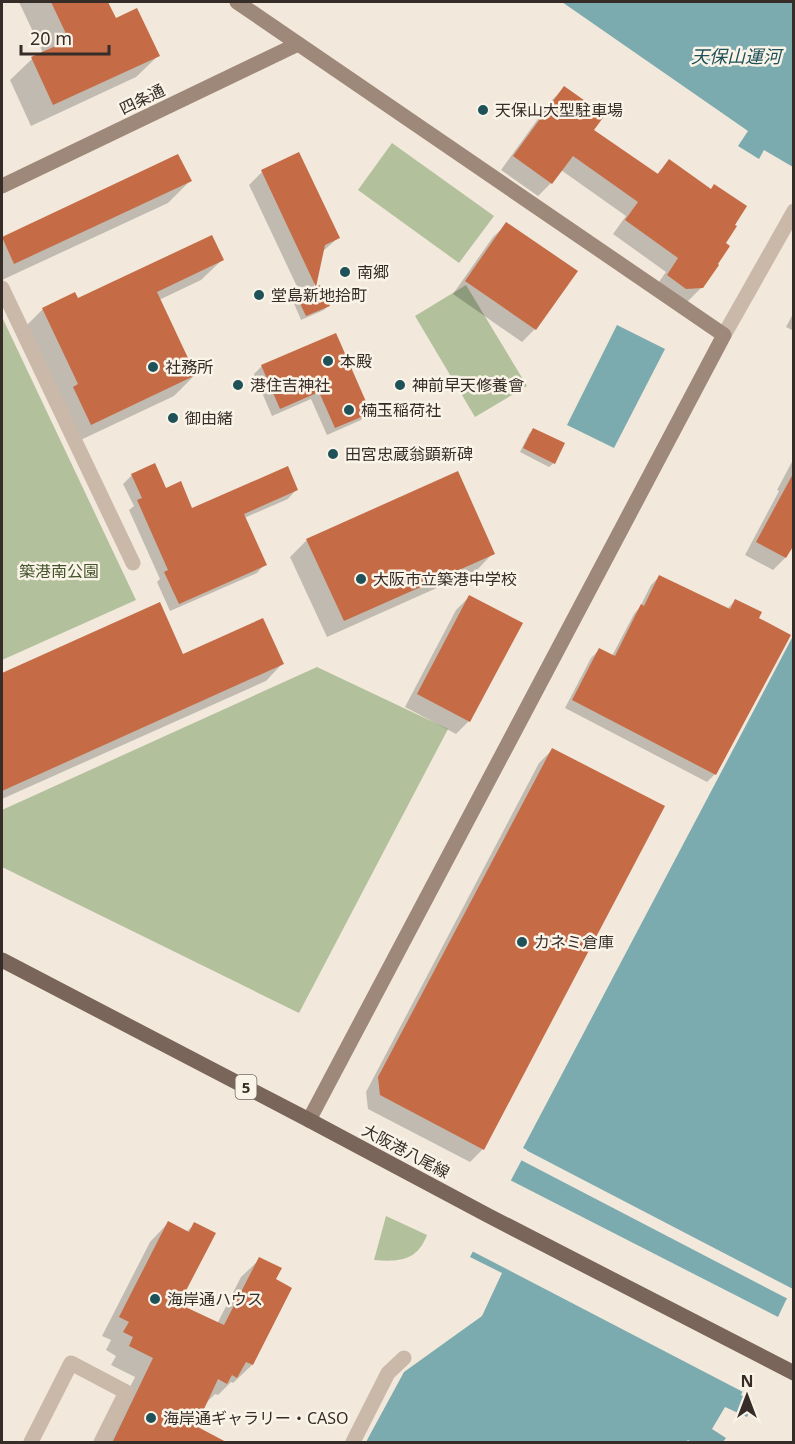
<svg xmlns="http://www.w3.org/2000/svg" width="795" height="1444" viewBox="0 0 795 1444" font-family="'Noto Sans','Noto Sans JP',sans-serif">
  <rect width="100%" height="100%" fill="#f2e9dc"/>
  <!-- green -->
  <g fill="#b2c19c">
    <path d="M392,143L494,216L459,263L358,190Z"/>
    <path d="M466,285L527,386L475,417L415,316Z"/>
    <path d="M2,317L136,600L2,660Z"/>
    <path d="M317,667L448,729L299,1013L2,867V810Z"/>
    <path d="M386,1216L427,1235C417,1261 399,1262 374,1260Z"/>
  </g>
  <!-- water -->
  <g fill="#7baaaf">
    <path d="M562,2H793V167L764,150L759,159L738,146L748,131Z"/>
    <path d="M617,325L665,349L614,448L567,425Z"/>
    <path d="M793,636V1292L786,1300L741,1395L754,1402L747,1417L725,1407L712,1429L726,1438L723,1442H691L688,1440L686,1442H366L404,1372L482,1316L502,1273L470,1257L527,1150L523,1148Z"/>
  </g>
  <!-- pier -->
  <g fill="#f2e9dc">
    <path d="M520,1147L793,1289L794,1296L790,1300L519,1159L523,1151L520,1150Z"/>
    <path d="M508,1179L780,1318L745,1393L470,1250Z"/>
  </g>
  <!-- shadow -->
  <g fill="#0003">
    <path d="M19,2H106L115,20L158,56L136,77L31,126L10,80L32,59L43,53Z"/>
    <path d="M564,88L592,131L656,175L669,161L710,190L714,186L724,244L702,287L688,301L672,302L654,289L666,272L613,234L626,216L561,170L551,183L538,196L501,170L551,101Z"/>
    <path d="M178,156L190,181L168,203L2,280V239Z"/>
    <path d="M262,172L338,238L322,252L314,286L309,291L328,306L324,310L301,320L293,301L301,295L249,185Z"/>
    <path d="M507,224L535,329L522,342L453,294L493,237Z"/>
    <path d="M222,260L201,280L159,300L195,375L174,396L70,445L22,330L43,309Z"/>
    <path d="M794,312V331L786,327Z"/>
    <path d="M262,366L369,412L361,420L327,435L311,399L272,416L254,374Z"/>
    <path d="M534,429L554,463L549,467L520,452L529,434Z"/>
    <path d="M794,458V542L785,558L773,570L745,555L779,491L777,490Z"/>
    <path d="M132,475L165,490L191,510L296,490L288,499L244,518L265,564L257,573L170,611L157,582L160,579L129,510L134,506L123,484Z"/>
    <path d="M307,540L493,553L477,570L327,637L290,557Z"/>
    <path d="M660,576L727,609L735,601L715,774L707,782L565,708L591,658L599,650L612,656L634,614L640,607L651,585Z"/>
    <path d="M469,597V721L456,734L405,707L456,610Z"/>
    <path d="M159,604L183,656L282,664L266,681L2,799V674Z"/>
    <path d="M552,750L483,1149L470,1162L368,1109L366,1092L539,763Z"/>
    <path d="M168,1223L186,1232L195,1224L177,1305L217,1324L241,1277L260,1259L274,1280L290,1288L252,1365L233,1383L231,1382L218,1395L215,1394L208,1401L194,1427L225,1442H103L135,1377L111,1365L116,1356L106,1350L111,1340L102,1336L150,1242Z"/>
  </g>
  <!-- building -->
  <g fill="#c56c46">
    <path d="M51,2H108L116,18L137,8L160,56L53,105L31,57L69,40Z"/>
    <path d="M564,86L605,115L594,130L658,174L669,159L711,189L714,184L747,206L735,225L737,226L726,243L730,246L718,264L719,265L703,288L686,289L667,275L678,258L625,220L638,202L573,156L552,184L513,156Z"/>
    <path d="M299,152L340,238L325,245L316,287L261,170Z"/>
    <path d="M178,154L192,181L14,264L2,237Z"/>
    <path d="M506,222L578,271L536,330L465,281Z"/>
    <path d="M212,235L224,260L157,292L196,375L91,425L73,387L78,384L42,308L75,292L78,298Z"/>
    <path d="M320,285L330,306L306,316L296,295Z"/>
    <path d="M336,333L371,413L335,428L319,392L280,409L261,365Z"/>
    <path d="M533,428L565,443L555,464L523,448Z"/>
    <path d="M155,463L166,488L181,481L192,508L288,466L298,490L244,514L267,565L179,604L164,572L168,570L137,500L142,498L131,474Z"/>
    <path d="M458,471L495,554L344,621L306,539Z"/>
    <path d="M794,472V545L786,558L756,542Z"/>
    <path d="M659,575L730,609L735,599L762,612L759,618L791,635L716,775L572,700L599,648L615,656L641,604L644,606Z"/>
    <path d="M469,595L523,623L470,722L417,694Z"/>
    <path d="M160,602L183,654L263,618L284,664L2,791V673Z"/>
    <path d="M552,748L665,806L484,1150L380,1095L378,1077Z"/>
    <path d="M168,1221L189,1232L194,1222L216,1233L179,1304L224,1325L259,1257L282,1268L276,1279L292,1288L253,1365L246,1362L237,1378L232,1375L227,1384L218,1379L196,1426L228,1443H112L153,1358L129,1346L133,1337L123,1332L129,1322L119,1317Z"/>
  </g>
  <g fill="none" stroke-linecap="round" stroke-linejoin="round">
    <!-- street -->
    <g stroke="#cab9a8" stroke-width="15">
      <path d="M2,288L133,563"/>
      <path d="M724,335L794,211"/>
      <path d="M31,1442L71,1363L126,1392L101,1442"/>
      <path d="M353,1442L388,1373L404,1358"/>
    </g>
    <!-- secondary -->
    <g stroke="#9e8879" stroke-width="15">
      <path d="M237,2L724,335L309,1120"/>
      <path d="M2,186L298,44"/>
    </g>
    <!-- primary -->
    <path stroke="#796559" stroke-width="15" d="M2,960L309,1120L489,1216L794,1373"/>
  </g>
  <!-- markers -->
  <g fill="#1e5158" stroke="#faf3e8" stroke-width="2">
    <circle cx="483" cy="110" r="6"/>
    <circle cx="345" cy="272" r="6"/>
    <circle cx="259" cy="295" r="6"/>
    <circle cx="328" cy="361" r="6"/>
    <circle cx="153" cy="367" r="6"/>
    <circle cx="238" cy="385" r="6"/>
    <circle cx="400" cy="385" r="6"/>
    <circle cx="349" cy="410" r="6"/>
    <circle cx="173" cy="418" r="6"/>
    <circle cx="333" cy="454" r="6"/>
    <circle cx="361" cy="579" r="6"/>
    <circle cx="522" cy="942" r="6"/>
    <circle cx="155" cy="1299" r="6"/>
    <circle cx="151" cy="1418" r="6"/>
  </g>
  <g text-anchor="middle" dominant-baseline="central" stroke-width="5" stroke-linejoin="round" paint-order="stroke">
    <!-- shield labels -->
    <rect fill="#faf3e8" stroke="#726862" stroke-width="1.5" x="235.5" y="1075" width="21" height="24" rx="4.5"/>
    <g font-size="15" font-weight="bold" fill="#372d28">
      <text x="246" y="1087">5</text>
    </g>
    <!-- street labels -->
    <g font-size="16" fill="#372d28" stroke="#faf3e8">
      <text transform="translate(142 99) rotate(-26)">四条通</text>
      <text transform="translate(406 1151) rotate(28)">大阪港八尾線</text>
    </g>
    <!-- poi labels -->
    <g font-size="16" fill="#372d28" stroke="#faf3e8" text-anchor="start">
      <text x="495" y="110">天保山大型駐車場</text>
      <text x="357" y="272">南郷</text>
      <text x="271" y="295">堂島新地拾町</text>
      <text x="340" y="361">本殿</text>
      <text x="165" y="367">社務所</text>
      <text x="250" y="385">港住吉神社</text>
      <text x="412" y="385">神前早天修養會</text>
      <text x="361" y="410">楠玉稲荷社</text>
      <text x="185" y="418">御由緒</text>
      <text x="345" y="454">田宮忠蔵翁顕新碑</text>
      <text x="373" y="579">大阪市立築港中学校</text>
      <text x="534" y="942">カネミ倉庫</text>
      <text x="167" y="1299">海岸通ハウス</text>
      <text x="163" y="1418">海岸通ギャラリー・CASO</text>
    </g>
    <!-- park labels -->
    <g font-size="16" fill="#44552c" stroke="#faf3e8">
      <text x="59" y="571">築港南公園</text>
    </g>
    <!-- water labels -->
    <g font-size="18" font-style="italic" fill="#1e5158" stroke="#faf3e8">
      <text x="736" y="56">天保山運河</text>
    </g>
  </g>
  <!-- border -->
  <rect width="795" height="1444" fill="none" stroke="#372d28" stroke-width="6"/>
  <!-- north arrow -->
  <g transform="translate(747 1396)" stroke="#faf3e8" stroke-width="4.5" paint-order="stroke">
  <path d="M0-4.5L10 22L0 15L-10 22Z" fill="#372d28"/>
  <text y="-9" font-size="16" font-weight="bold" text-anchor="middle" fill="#372d28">N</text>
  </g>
  <!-- scale -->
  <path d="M21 45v9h88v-9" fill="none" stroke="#372d28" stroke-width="3"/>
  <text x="30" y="45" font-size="18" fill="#372d28" stroke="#faf3e8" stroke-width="4.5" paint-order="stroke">20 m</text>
</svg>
